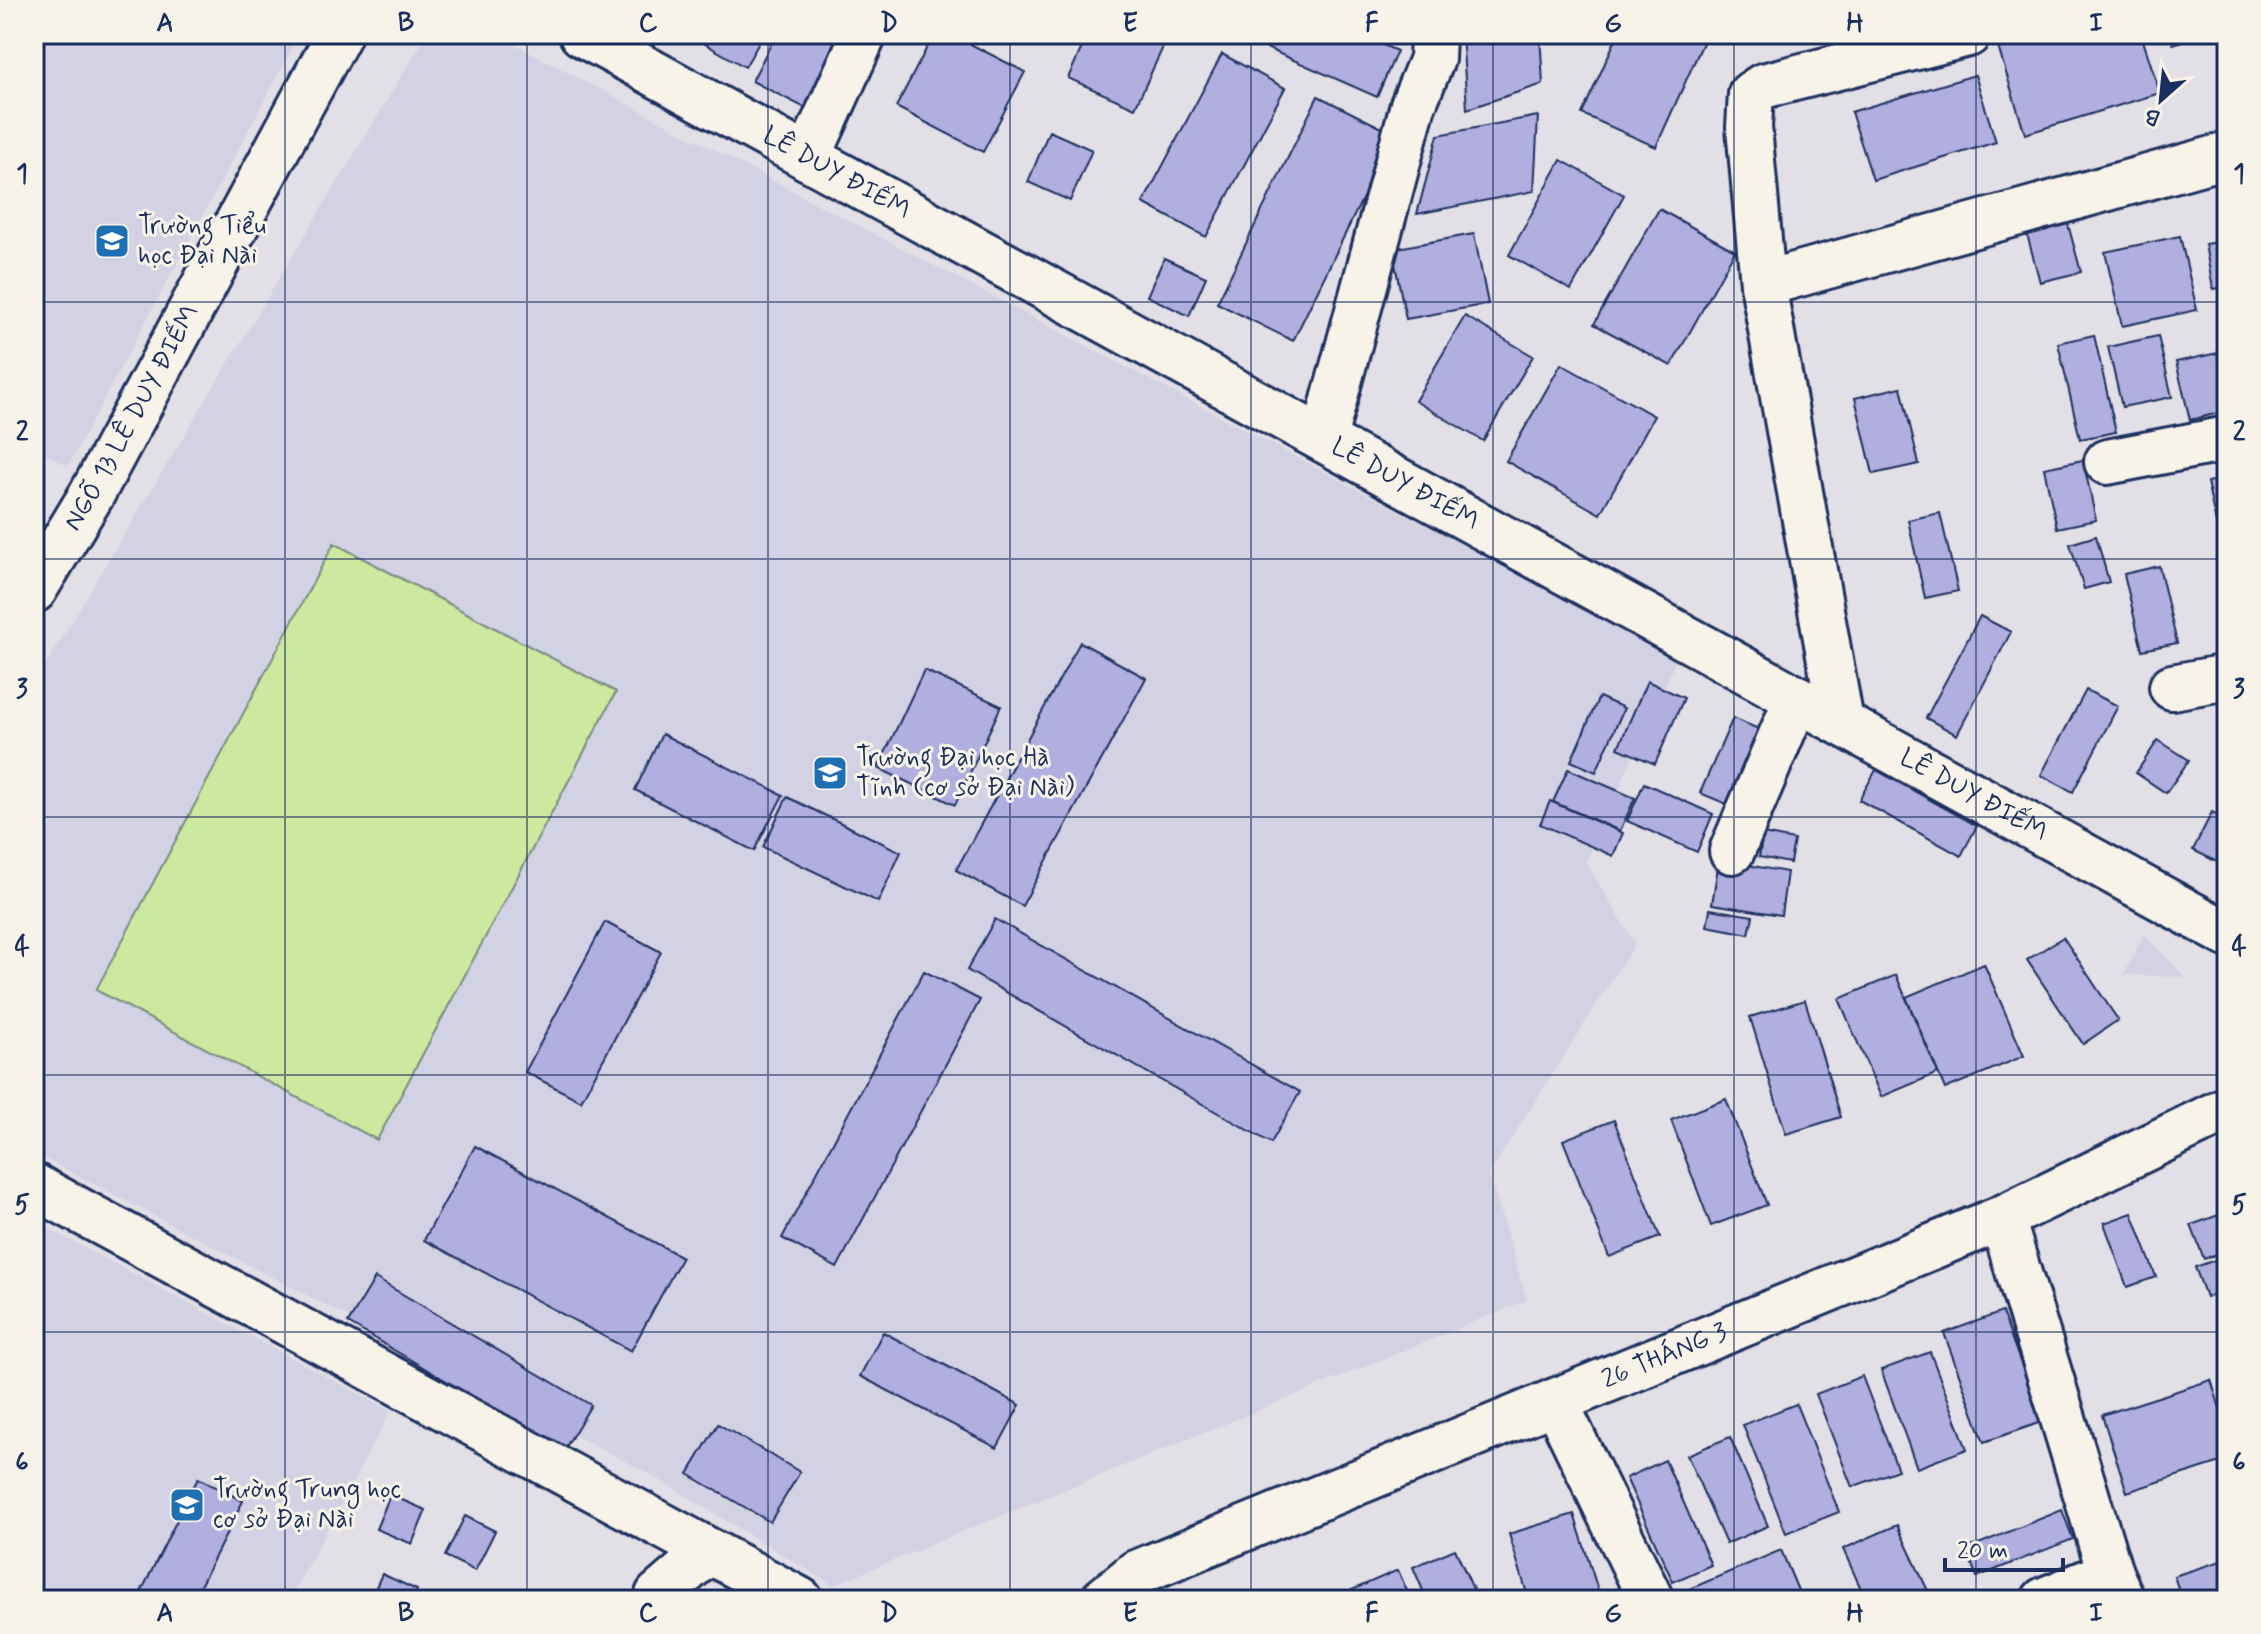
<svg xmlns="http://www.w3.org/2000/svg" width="2261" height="1634" viewBox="0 0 2261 1634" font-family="Mynerve,sans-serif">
  <rect width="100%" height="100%" fill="#e2dfe6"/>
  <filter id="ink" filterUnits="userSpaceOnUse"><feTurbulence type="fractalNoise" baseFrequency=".0125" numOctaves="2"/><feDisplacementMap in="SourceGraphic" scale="16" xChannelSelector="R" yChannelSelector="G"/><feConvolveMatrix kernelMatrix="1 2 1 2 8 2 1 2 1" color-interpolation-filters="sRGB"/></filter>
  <g filter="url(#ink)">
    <!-- built -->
    <g fill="#d3d1e4">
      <path d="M34,34H300L68,466L34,448Z"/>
      <path d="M427,34H495L1677,658L1586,862L1635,944L1489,1174L1527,1300L833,1585L646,1472L34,1153V684Z"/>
      <path d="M2144,934L2185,977L2124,975Z"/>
      <path d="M34,1221L391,1411L289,1600H34Z"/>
    </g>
    <!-- green -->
    <path fill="#cde89f" stroke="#748c7e" stroke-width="2" d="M334,543L616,692L377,1140L96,990Z"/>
    <!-- building -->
    <g fill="#b0afe0" stroke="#1b2f5e" stroke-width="2">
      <path d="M688,34H764L745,67Z"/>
      <path d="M776,34H854L815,113L752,81Z"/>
      <path d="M934,34H951L1025,72L983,152L896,107Z"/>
      <path d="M1012,34H1040L1034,45Z"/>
      <path d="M1088,34H1169L1135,108L1068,78Z"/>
      <path d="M1235,34H1358L1397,51L1377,97Z"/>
      <path d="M1462,34H1540L1543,84L1467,109Z"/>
      <path d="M1618,34H1707L1656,147L1582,114Z"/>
      <path d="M2042,34H2141L2160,93L2025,134L1998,47Z"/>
      <path d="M2170,34H2207L2173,44Z"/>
      <path d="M1222,54L1285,88L1206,237L1143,203Z"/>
      <path d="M1975,75L1996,142L1873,180L1851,112Z"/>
      <path d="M1318,96L1394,134L1293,341L1217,303Z"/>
      <path d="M1538,116L1534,191L1417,214L1438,135Z"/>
      <path d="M1049,131L1092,150L1070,201L1028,182Z"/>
      <path d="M1561,160L1624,195L1571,290L1509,255Z"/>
      <path d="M1659,209L1735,251L1671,366L1594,324Z"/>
      <path d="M2066,217L2081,272L2040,282L2025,227Z"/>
      <path d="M1474,234L1488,304L1406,319L1392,249Z"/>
      <path d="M2180,236L2197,310L2122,326L2105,252Z"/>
      <path d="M2227,240V287L2213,289L2205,244Z"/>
      <path d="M1164,258L1206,277L1189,316L1147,296Z"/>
      <path d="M1465,316L1533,356L1483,441L1415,401Z"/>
      <path d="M2094,335L2116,432L2080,439L2058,343Z"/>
      <path d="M2158,336L2172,397L2122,407L2108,347Z"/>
      <path d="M2218,353L2227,411L2190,420L2176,362Z"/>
      <path d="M1561,364L1654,416L1600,514L1506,461Z"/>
      <path d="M1901,387L1919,464L1873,474L1855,398Z"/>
      <path d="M2083,460L2096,520L2057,528L2044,468Z"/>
      <path d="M2227,478V540L2220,541L2207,482Z"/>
      <path d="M1940,513L1958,591L1925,598L1908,520Z"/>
      <path d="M2096,536L2109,582L2084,589L2070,544Z"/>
      <path d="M2159,566L2177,643L2142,650L2124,574Z"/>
      <path d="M1980,616L2011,632L1957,735L1926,718Z"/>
      <path d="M1080,642L1146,678L1022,906L956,870Z"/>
      <path d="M924,670L1001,706L955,805L878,768Z"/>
      <path d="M1647,681L1684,698L1655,764L1618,748Z"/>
      <path d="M2086,690L2118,706L2073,792L2041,775Z"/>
      <path d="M1599,697L1624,708L1596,772L1571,761Z"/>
      <path d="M1733,718L1761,730L1729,805L1700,793Z"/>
      <path d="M662,734L783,795L754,851L635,790Z"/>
      <path d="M2158,740L2189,760L2166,793L2136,773Z"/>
      <path d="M1568,769L1635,798L1620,831L1553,802Z"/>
      <path d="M1876,770L1977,826L1961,856L1859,800Z"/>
      <path d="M1644,783L1713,814L1697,852L1627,821Z"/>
      <path d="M787,797L901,852L878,902L763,847Z"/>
      <path d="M1550,801L1623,833L1613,856L1540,824Z"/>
      <path d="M2212,812L2227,820V867L2193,850Z"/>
      <path d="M1763,834L1794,840L1790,863L1759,857Z"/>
      <path d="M1719,860L1787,872L1781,915L1712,904Z"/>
      <path d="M1710,909L1753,916L1749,934L1707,926Z"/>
      <path d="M995,919L1300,1092L1271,1143L967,970Z"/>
      <path d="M605,922L661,952L581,1101L525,1072Z"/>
      <path d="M2063,937L2118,1020L2083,1044L2027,960Z"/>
      <path d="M1984,964L2024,1056L1945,1089L1906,997Z"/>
      <path d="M924,971L980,1000L837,1268L782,1238Z"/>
      <path d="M1896,975L1938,1073L1881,1097L1839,999Z"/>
      <path d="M1805,1000L1841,1117L1786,1134L1750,1017Z"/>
      <path d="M1726,1099L1767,1205L1711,1226L1671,1120Z"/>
      <path d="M1614,1120L1660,1237L1609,1257L1563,1140Z"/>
      <path d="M475,1146L682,1257L631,1351L424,1240Z"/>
      <path d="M2227,1212V1250L2204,1259L2191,1225Z"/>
      <path d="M2132,1213L2156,1277L2127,1287L2104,1223Z"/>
      <path d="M2227,1256V1289L2206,1297L2195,1267Z"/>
      <path d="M375,1278L591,1405L564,1450L348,1323Z"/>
      <path d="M2227,1296V1327L2225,1328L2215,1300Z"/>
      <path d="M2002,1312L2042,1422L1984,1442L1944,1333Z"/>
      <path d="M883,1332L1020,1405L997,1448L860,1376Z"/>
      <path d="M1930,1352L1967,1449L1917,1468L1881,1370Z"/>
      <path d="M1862,1376L1898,1470L1852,1487L1816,1394Z"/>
      <path d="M2211,1380L2227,1430V1460L2127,1492L2102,1415Z"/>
      <path d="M1796,1404L1839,1512L1786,1533L1743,1425Z"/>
      <path d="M718,1424L800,1472L770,1522L688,1474Z"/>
      <path d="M1730,1437L1768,1526L1726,1544L1687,1455Z"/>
      <path d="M1665,1460L1711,1565L1673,1582L1626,1478Z"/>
      <path d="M198,1478L243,1501L193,1600H137Z"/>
      <path d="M390,1495L426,1510L412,1544L376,1529Z"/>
      <path d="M2062,1510L2073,1539L1977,1577L1966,1549Z"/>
      <path d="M1574,1514L1601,1600H1529L1509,1534Z"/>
      <path d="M465,1516L495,1531L475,1571L445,1556Z"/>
      <path d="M1897,1525L1929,1593L1912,1600H1866L1843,1549Z"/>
      <path d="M1455,1549L1478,1600H1427L1413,1567Z"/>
      <path d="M1781,1550L1802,1600H1675L1673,1596Z"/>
      <path d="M2227,1559V1600H2182L2174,1576Z"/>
      <path d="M1398,1570L1411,1600H1348L1345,1593Z"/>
      <path d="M382,1574L417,1590L412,1600H370Z"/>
    </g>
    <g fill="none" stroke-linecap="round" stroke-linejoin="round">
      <defs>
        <g id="minor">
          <path id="s1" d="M582,34L2227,934"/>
          <path d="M808,158L864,34"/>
          <path d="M1763,284L1749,127L1751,94L1763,86L1968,34"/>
          <path d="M1324,438L1413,105L1432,59L1433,34"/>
          <path d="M2107,462L2227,439"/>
          <path id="s2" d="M34,590L92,494L339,34"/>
          <path d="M2172,687L2227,677"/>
          <path d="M1841,722L1763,284L2227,155"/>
          <path d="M1732,851L1797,698"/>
          <path d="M34,1186L800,1600"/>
          <path d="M2002,1218L2110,1573L2122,1600"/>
          <path d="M1555,1401L1651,1600"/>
          <path d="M662,1600L658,1595L709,1551"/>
          <path id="s3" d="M1103,1600L1136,1573L2002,1218L2227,1109"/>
          <path d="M2044,1600L2110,1573"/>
        </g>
      </defs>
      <!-- minor casing -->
      <use href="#minor" stroke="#1b2f5e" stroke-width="50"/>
      <!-- minor -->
      <use href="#minor" stroke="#f7f3e8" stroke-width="44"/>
    </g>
  </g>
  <!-- grid -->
  <path fill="none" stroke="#1b2f5e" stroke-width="2" stroke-opacity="0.55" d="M285,34V1600M527,34V1600M768,34V1600M1010,34V1600M1251,34V1600M1493,34V1600M1734,34V1600M1976,34V1600M34,302H2227M34,559H2227M34,817H2227M34,1075H2227M34,1332H2227"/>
  <!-- icons -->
  <defs>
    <symbol id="school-square" viewBox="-11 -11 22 22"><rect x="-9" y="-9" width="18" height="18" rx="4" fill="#1f6fb2" stroke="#f7f3e8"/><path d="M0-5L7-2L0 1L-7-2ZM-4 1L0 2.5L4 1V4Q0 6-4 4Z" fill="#fff"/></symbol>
    <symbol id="university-square" viewBox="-11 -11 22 22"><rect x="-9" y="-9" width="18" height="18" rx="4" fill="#1f6fb2" stroke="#f7f3e8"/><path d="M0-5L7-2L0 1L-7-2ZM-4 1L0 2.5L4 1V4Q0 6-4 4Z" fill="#fff"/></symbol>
  </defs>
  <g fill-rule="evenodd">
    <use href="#school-square" x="92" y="221" width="40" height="40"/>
    <use href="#university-square" x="810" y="753" width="40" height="40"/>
    <use href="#school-square" x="167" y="1485" width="40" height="40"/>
  </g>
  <g text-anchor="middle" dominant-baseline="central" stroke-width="6" stroke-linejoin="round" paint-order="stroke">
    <!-- street labels -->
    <g font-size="26" fill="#1b2f5e" stroke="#f7f3e8">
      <text stroke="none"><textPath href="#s1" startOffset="290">LÊ DUY ĐIẾM</textPath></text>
      <text stroke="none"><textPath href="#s2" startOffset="198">NGÕ 13 LÊ DUY ĐIẾM</textPath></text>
      <text stroke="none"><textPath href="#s1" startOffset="938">LÊ DUY ĐIẾM</textPath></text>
      <text stroke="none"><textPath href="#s1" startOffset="1586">LÊ DUY ĐIẾM</textPath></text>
      <text stroke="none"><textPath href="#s3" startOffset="614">26 THÁNG 3</textPath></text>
    </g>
    <!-- poi labels -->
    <g font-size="26" fill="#1b2f5e" stroke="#f7f3e8" text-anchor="start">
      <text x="138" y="226">Trường Tiểu<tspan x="138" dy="30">học Đại Nài</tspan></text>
      <text x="856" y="758">Trường Đại học Hà<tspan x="856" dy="30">Tĩnh (cơ sở Đại Nài)</tspan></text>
      <text x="213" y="1490">Trường Trung học<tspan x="213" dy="30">cơ sở Đại Nài</tspan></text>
    </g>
  </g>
  <!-- margin -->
  <rect width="2261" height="1634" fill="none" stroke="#f7f3e8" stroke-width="88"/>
  <!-- north arrow -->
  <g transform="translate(2161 100) rotate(207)" stroke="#f7f3e8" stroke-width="6" paint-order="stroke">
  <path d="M0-6L14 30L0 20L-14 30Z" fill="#1b2f5e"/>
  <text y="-12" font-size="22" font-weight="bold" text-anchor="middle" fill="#1b2f5e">B</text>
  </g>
  <!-- scale -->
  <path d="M1945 1558v12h118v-12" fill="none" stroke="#1b2f5e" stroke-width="4"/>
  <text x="1957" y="1558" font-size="24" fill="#1b2f5e" stroke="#f7f3e8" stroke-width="6" paint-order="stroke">20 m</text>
  <rect x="44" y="44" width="2173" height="1546" fill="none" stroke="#1b2f5e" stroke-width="3"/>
  <g font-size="26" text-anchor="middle" font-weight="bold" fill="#1b2f5e">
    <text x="165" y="31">A</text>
    <text x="406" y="31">B</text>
    <text x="648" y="31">C</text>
    <text x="889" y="31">D</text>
    <text x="1130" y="31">E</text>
    <text x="1372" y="31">F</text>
    <text x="1613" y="31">G</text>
    <text x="1855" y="31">H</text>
    <text x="2096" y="31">I</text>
    <text x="22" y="182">1</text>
    <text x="2239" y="182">1</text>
    <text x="22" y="440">2</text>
    <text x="2239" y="440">2</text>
    <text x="22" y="697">3</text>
    <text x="2239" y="697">3</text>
    <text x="22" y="955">4</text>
    <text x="2239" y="955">4</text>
    <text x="22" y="1213">5</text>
    <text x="2239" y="1213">5</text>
    <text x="22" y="1470">6</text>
    <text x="2239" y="1470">6</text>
    <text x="165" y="1621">A</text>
    <text x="406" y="1621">B</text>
    <text x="648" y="1621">C</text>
    <text x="889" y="1621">D</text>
    <text x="1130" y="1621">E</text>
    <text x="1372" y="1621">F</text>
    <text x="1613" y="1621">G</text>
    <text x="1855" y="1621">H</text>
    <text x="2096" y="1621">I</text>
  </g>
</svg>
